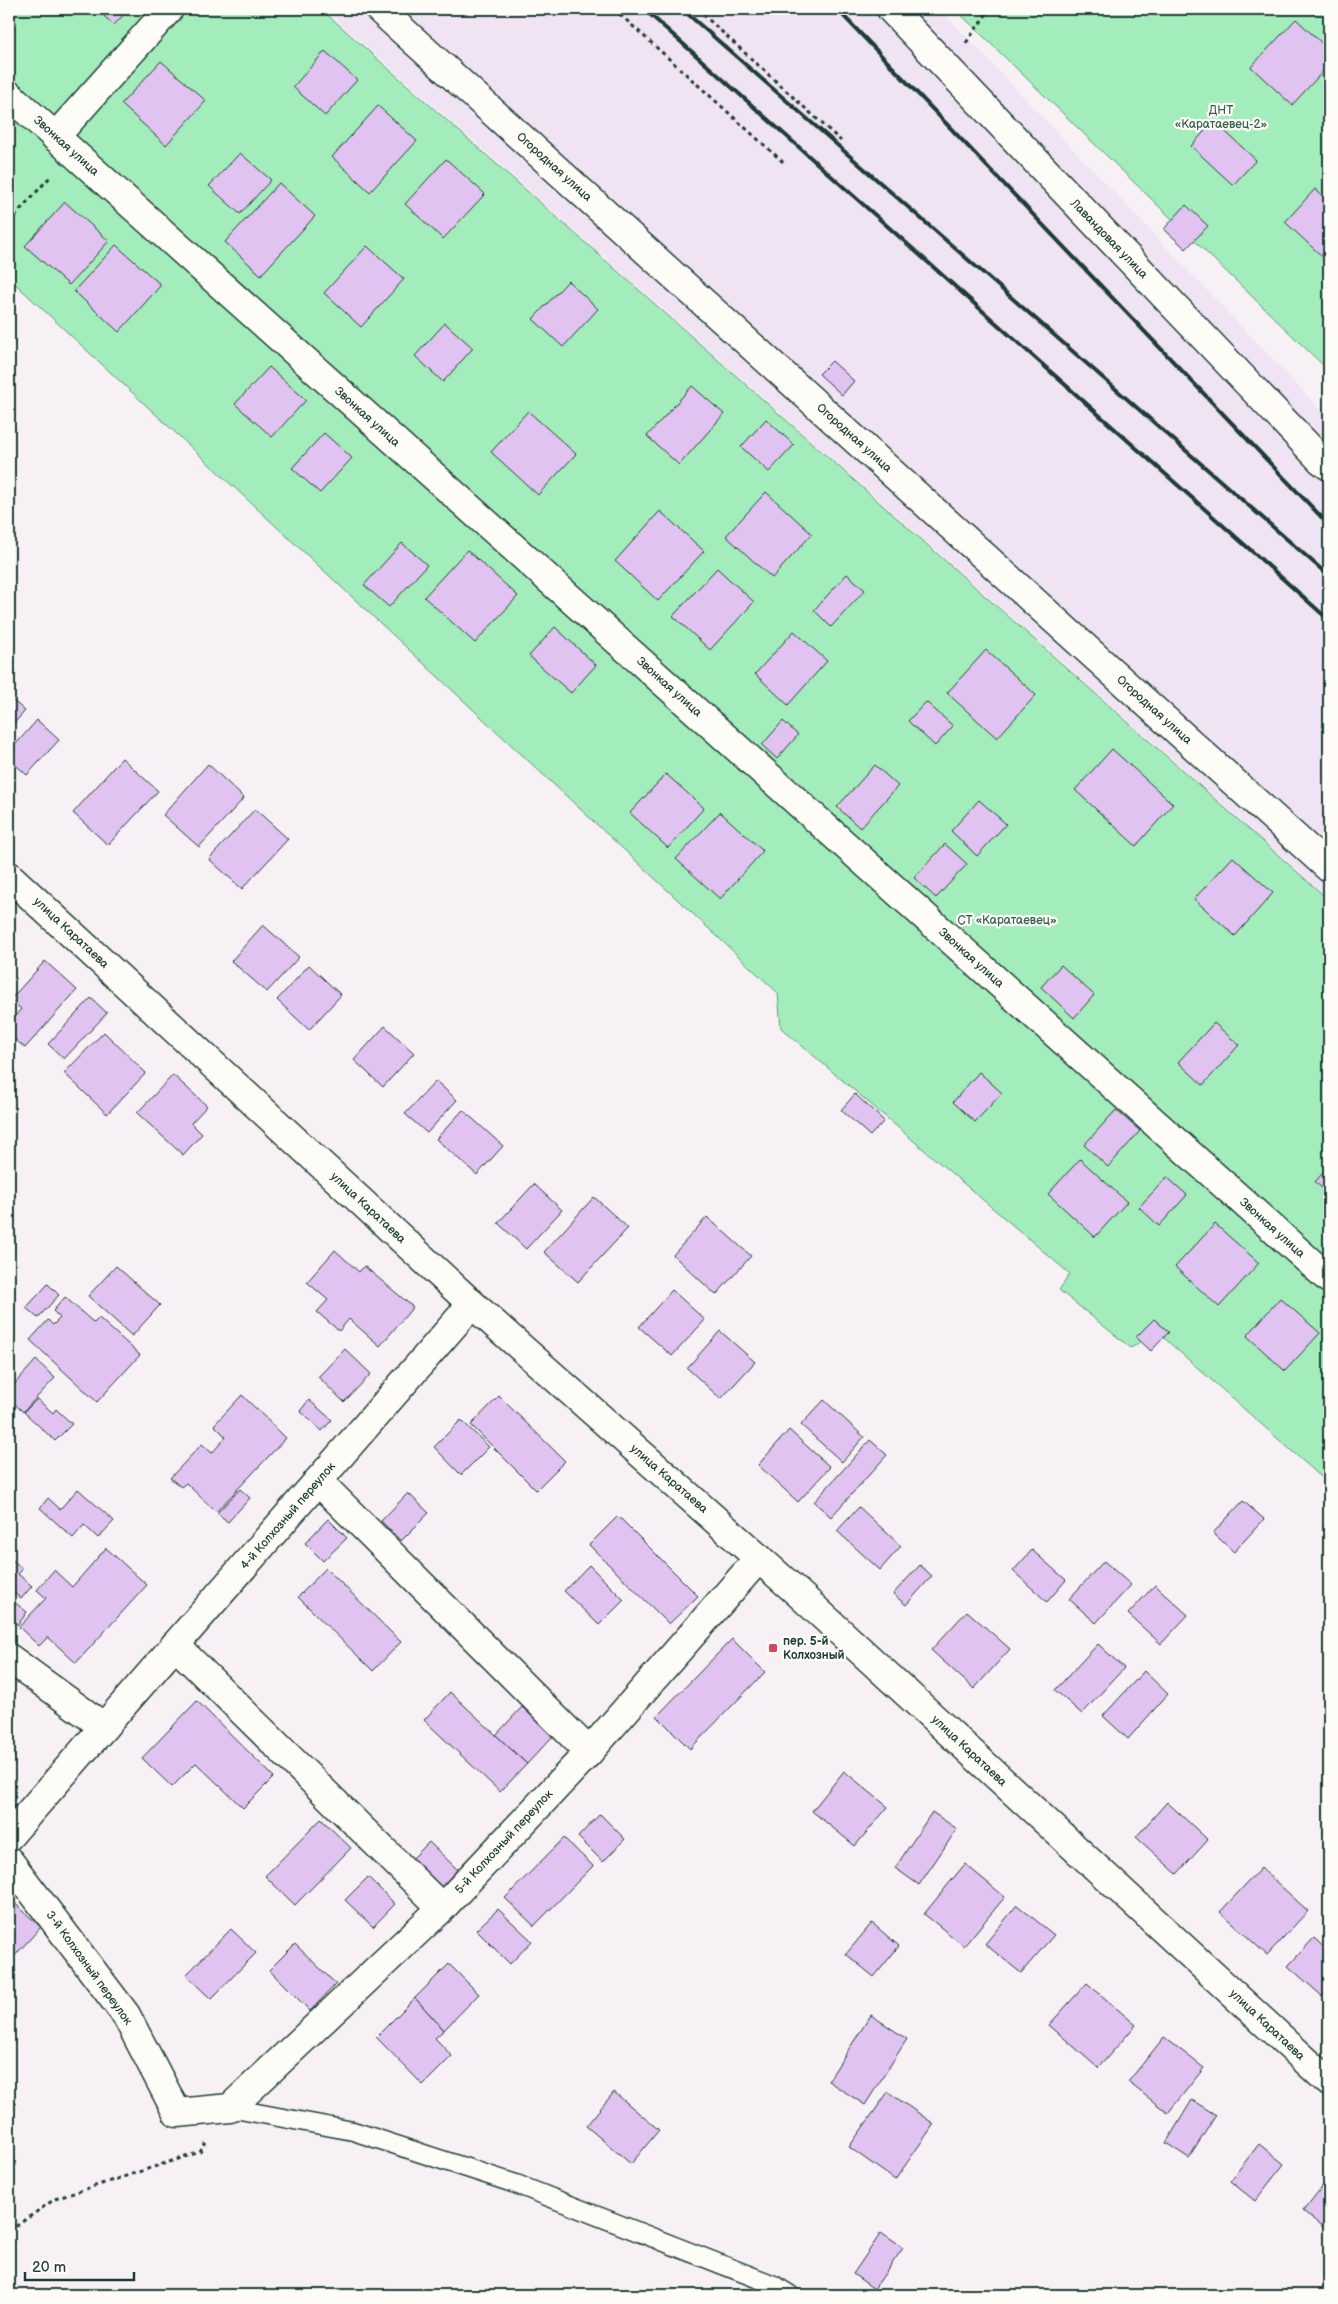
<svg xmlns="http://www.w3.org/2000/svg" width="1338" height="2304" viewBox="0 0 1338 2304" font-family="'Balsamiq Sans',sans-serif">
  <rect width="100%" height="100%" fill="#f7f1f6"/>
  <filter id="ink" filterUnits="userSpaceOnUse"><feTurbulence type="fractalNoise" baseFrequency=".02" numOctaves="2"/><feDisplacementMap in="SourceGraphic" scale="10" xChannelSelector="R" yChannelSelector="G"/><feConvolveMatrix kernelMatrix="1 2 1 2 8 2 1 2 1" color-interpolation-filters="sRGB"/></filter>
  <g filter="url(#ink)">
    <!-- built -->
    <path fill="#f0e3f4" d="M324,9H940L1329,419V898Z"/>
    <!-- green -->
    <g fill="#a3edbc" stroke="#619578">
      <path d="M9,9H321L1329,900V1484L1156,1331L1131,1348L1059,1290L1070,1274L781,1028L778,993L9,278Z"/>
      <path d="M955,9H1329V371Z"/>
    </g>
    <!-- building -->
    <g fill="#e0c3f1" stroke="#1f3d34">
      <path d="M96,9H129L114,25Z"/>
      <path d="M1296,19L1329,50V65L1292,105L1251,67Z"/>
      <path d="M325,51L357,80L325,116L293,87Z"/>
      <path d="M161,61L206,101L166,145L121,104Z"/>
      <path d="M378,106L417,141L370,192L332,157Z"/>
      <path d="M1214,121L1256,160L1233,185L1191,146Z"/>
      <path d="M240,153L271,180L240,214L209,186Z"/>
      <path d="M446,159L485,194L443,239L405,204Z"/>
      <path d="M279,183L315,216L261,275L225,242Z"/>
      <path d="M1315,189L1329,202V259L1327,261L1285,222Z"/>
      <path d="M65,202L109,241L69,285L25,246Z"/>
      <path d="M1186,205L1208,226L1186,249L1164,229Z"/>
      <path d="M116,245L161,285L119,332L74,291Z"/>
      <path d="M367,246L404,279L361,327L324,293Z"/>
      <path d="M568,281L598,309L563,347L533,319Z"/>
      <path d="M445,323L473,348L443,382L415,356Z"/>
      <path d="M832,361L854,381L842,395L819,374Z"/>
      <path d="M269,367L306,400L272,437L235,404Z"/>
      <path d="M692,386L724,414L679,465L647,436Z"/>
      <path d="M528,411L576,454L538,495L491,452Z"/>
      <path d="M766,419L794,445L769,472L741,447Z"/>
      <path d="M324,433L352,458L320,493L292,468Z"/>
      <path d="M766,492L812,534L772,578L726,536Z"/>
      <path d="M660,511L704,551L658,601L615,561Z"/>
      <path d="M402,543L427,565L389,607L364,585Z"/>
      <path d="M467,550L518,596L475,643L424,597Z"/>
      <path d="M717,568L754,602L710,650L673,616Z"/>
      <path d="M847,574L865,590L831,627L814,610Z"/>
      <path d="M555,627L596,665L571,693L529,656Z"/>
      <path d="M794,631L827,661L788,705L755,674Z"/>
      <path d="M986,650L1036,695L997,738L947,693Z"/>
      <path d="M9,697L25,711L9,729Z"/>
      <path d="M926,702L953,726L935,746L908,721Z"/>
      <path d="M37,720L59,740L27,775L9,759V752Z"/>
      <path d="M783,721L798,735L777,759L762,745Z"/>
      <path d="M1112,749L1173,804L1136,846L1075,790Z"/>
      <path d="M122,758L158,791L108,845L73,813Z"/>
      <path d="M208,764L244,798L199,847L163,815Z"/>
      <path d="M875,765L898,786L860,828L837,807Z"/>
      <path d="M666,774L704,808L668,848L630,813Z"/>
      <path d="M979,800L1006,824L977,856L951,831Z"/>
      <path d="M255,809L288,839L242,889L209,859Z"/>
      <path d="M720,812L763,851L720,899L676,859Z"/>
      <path d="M945,844L967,864L936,898L914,878Z"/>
      <path d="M1233,857L1273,893L1235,936L1194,899Z"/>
      <path d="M263,925L299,957L267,992L231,961Z"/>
      <path d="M45,961L77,990L25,1048L9,1034V1023L21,1009L10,1000Z"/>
      <path d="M309,965L341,995L309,1030L277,1000Z"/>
      <path d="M1061,965L1094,995L1074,1018L1041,987Z"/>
      <path d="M91,998L107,1013L64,1059L48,1044Z"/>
      <path d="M1214,1023L1239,1045L1203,1085L1178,1062Z"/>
      <path d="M385,1026L414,1053L383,1087L354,1060Z"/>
      <path d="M104,1032L146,1073L107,1114L64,1073Z"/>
      <path d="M979,1072L1002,1093L975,1122L953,1102Z"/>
      <path d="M173,1075L207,1106L191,1123L202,1134L183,1155L137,1113Z"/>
      <path d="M436,1081L457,1100L427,1133L405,1114Z"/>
      <path d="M855,1094L884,1121L870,1136L841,1110Z"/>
      <path d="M463,1110L503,1146L477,1175L436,1139Z"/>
      <path d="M1116,1110L1140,1131L1108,1167L1084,1145Z"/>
      <path d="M1080,1159L1127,1202L1095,1237L1048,1194Z"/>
      <path d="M1329,1166V1194L1315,1182Z"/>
      <path d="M1167,1177L1187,1195L1159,1226L1139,1207Z"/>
      <path d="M534,1184L562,1210L526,1249L498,1223Z"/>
      <path d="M594,1197L628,1228L578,1282L544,1252Z"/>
      <path d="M707,1217L751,1256L716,1295L673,1255Z"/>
      <path d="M1215,1224L1259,1263L1219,1307L1175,1267Z"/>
      <path d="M335,1250L359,1272L364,1266L413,1307L380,1346L349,1319L339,1331L317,1312L328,1300L307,1282Z"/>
      <path d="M116,1266L160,1305L132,1336L88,1296Z"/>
      <path d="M48,1284L59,1295L38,1318L26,1308Z"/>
      <path d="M672,1290L705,1320L672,1356L639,1327Z"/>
      <path d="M65,1297L94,1323L99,1318L140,1355L97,1402L30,1340L48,1320L53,1325L60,1318L53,1311Z"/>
      <path d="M1280,1298L1320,1333L1285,1371L1247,1336Z"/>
      <path d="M1154,1319L1169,1332L1151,1351L1136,1337Z"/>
      <path d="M720,1331L755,1362L721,1399L687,1368Z"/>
      <path d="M345,1349L371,1374L344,1402L318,1377Z"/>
      <path d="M36,1360L55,1378L23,1412L9,1398V1390Z"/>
      <path d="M242,1395L286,1438L216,1512L186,1483L181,1487L170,1478L202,1444L212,1453L226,1437L214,1425Z"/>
      <path d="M499,1396L565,1461L536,1490L471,1425Z"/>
      <path d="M37,1399L53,1413L56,1409L72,1424L55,1441L24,1412Z"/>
      <path d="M309,1400L332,1420L322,1431L300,1411Z"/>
      <path d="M824,1400L864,1437L842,1462L801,1425Z"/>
      <path d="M461,1420L489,1447L461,1475L434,1447Z"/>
      <path d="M789,1430L830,1467L798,1502L758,1465Z"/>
      <path d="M870,1440L887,1455L831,1517L814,1502Z"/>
      <path d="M78,1489L114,1521L98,1538L84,1525L73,1538L40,1508L48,1498L60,1509Z"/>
      <path d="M240,1489L250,1498L228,1522L217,1513Z"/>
      <path d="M408,1493L429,1513L401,1541L381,1521Z"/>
      <path d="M1243,1501L1264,1519L1234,1552L1213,1533Z"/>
      <path d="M859,1507L901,1546L880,1570L837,1531Z"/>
      <path d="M618,1516L698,1596L669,1624L589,1545Z"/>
      <path d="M328,1519L347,1538L323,1561L305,1543Z"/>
      <path d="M106,1548L147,1585L76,1663L48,1637L39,1646L19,1627L46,1598L37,1590L54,1570L72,1587Z"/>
      <path d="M1032,1550L1066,1580L1047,1602L1013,1571Z"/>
      <path d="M9,1557L23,1569L18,1574L32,1586L21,1599L9,1588Z"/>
      <path d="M1104,1561L1131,1585L1096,1623L1069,1599Z"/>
      <path d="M589,1565L624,1600L599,1625L564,1591Z"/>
      <path d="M920,1565L932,1576L906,1605L893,1594Z"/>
      <path d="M326,1568L401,1642L373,1671L298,1597Z"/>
      <path d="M1155,1585L1188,1615L1161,1644L1128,1614Z"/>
      <path d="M9,1598L27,1612L18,1625L9,1618Z"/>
      <path d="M967,1611L1010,1649L974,1689L931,1650Z"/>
      <path d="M732,1639L765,1672L690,1749L657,1716Z"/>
      <path d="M1098,1644L1124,1668L1082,1714L1055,1690Z"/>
      <path d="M1144,1671L1168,1694L1128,1739L1103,1716Z"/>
      <path d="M450,1692L527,1764L500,1792L424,1720Z"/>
      <path d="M197,1701L274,1777L243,1808L196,1763L172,1787L142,1758Z"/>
      <path d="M522,1707L553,1736L527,1764L496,1735Z"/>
      <path d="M9,1752L15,1756L9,1765Z"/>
      <path d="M844,1771L888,1807L855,1846L812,1811Z"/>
      <path d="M1167,1802L1208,1840L1177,1874L1136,1837Z"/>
      <path d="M932,1812L957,1829L919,1885L895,1868Z"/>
      <path d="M600,1814L625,1839L603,1862L578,1837Z"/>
      <path d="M321,1819L351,1848L295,1905L265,1876Z"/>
      <path d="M564,1838L593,1866L534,1926L505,1898Z"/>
      <path d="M429,1842L458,1870L441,1887L412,1859Z"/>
      <path d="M965,1864L1005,1897L964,1946L924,1914Z"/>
      <path d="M1261,1868L1308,1911L1267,1955L1220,1912Z"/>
      <path d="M368,1877L395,1904L373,1927L345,1900Z"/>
      <path d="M9,1898L41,1927L9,1962Z"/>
      <path d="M1017,1905L1054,1935L1021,1973L985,1944Z"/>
      <path d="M498,1909L532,1941L510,1964L476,1930Z"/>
      <path d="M872,1923L899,1946L874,1977L846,1954Z"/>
      <path d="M231,1929L256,1953L211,1999L186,1975Z"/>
      <path d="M1314,1938L1329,1952V1988L1322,1996L1288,1966Z"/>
      <path d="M295,1944L336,1984L310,2011L269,1970Z"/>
      <path d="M449,1964L479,1994L444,2030L415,1998Z"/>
      <path d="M1087,1983L1136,2025L1098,2068L1049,2025Z"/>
      <path d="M415,1998L444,2030L435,2038L452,2056L423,2085L376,2037Z"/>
      <path d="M871,2015L907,2039L865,2105L828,2081Z"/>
      <path d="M1164,2037L1204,2068L1168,2113L1128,2082Z"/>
      <path d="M614,2092L659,2130L631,2164L586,2126Z"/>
      <path d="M888,2092L934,2124L895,2180L849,2147Z"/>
      <path d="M1192,2100L1216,2115L1189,2158L1166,2143Z"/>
      <path d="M1259,2144L1284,2164L1255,2201L1230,2181Z"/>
      <path d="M1329,2178V2232L1303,2211Z"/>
      <path d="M881,2233L903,2248L874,2289L853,2274Z"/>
    </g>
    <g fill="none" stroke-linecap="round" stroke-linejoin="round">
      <defs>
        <path id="lane" d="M230,2108L353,2131L516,2184L774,2285L790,2295"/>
        <g id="street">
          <path d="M379,9L1329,868"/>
          <path d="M891,9L1321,460L1329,466"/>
          <path d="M9,95L1329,1279"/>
          <path d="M55,137L169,9"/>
          <path d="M9,876L472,1304L798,1593L1329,2082"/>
          <path d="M318,1481L589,1752"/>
          <path d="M175,1645L442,1908"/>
          <path d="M9,1658L104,1727"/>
          <path d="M9,1836L472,1304"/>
          <path d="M9,1861L126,2015L177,2113L230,2108L442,1908L589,1752L759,1558"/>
        </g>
      </defs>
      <!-- lane casing -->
      <use href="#lane" stroke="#1f3d34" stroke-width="21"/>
      <!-- street casing -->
      <use href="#street" stroke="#1f3d34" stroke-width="31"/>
      <!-- path -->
      <g stroke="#1f3d34" stroke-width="3" stroke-dasharray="4 4" stroke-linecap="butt">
        <path d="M614,9L783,162"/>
        <path d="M697,9L841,141"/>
        <path d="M966,43L990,9"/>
        <path d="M9,222L50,177"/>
        <path d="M9,2231L55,2199L200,2152L206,2143"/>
      </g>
      <!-- lane -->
      <use href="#lane" stroke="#fdfcf7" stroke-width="18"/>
      <!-- street -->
      <use href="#street" stroke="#fdfcf7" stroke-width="28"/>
      <!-- rail -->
      <g stroke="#1f3d34" stroke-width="4">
        <path d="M644,9L1329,620"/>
        <path d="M682,9L1329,576"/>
        <path d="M837,9L1329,525"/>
      </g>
    </g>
  </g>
  <!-- markers -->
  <rect fill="#d1495b" stroke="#fdfcf7" stroke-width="2" x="768" y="1643" width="10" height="10" rx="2.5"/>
  <g text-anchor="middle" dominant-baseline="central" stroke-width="4.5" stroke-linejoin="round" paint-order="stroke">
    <!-- park labels -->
    <g font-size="12" fill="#39604f" stroke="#fdfcf7">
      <text x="1221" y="110">ДНТ<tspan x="1221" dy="14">«Каратаевец-2»</tspan></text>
      <text x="1007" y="920">СТ «Каратаевец»</text>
    </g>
    <!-- street labels -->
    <g font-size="12" fill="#1f3d34" stroke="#fdfcf7">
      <text transform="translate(66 146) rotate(42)">Звонкая улица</text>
      <text transform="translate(554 167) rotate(42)">Огородная улица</text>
      <text transform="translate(1109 239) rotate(46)">Лавандовая улица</text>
      <text transform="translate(367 417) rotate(42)">Звонкая улица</text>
      <text transform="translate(854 438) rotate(42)">Огородная улица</text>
      <text transform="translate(669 687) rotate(42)">Звонкая улица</text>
      <text transform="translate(1154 710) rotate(42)">Огородная улица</text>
      <text transform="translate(71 933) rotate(43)">улица Каратаева</text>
      <text transform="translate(971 958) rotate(42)">Звонкая улица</text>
      <text transform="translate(368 1208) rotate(43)">улица Каратаева</text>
      <text transform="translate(1272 1228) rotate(42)">Звонкая улица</text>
      <text transform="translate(669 1479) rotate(41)">улица Каратаева</text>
      <text transform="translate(288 1516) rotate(-49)">4-й Колхозный переулок</text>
      <text transform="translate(969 1751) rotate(43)">улица Каратаева</text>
      <text transform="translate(504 1842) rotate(-47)">5-й Колхозный переулок</text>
      <text transform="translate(89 1968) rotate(54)">3-й Колхозный переулок</text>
      <text transform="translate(1267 2025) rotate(43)">улица Каратаева</text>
    </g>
    <!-- poi labels -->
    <g font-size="12" font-weight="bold" fill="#1f3d34" stroke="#fdfcf7" text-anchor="start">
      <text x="783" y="1641">пер. 5-й<tspan x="783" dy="14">Колхозный</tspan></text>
    </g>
  </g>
  <!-- margin -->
  <rect width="1338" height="2304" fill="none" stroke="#fdfcf7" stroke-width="30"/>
  <rect x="15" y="15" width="1308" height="2274" fill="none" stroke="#1f3d34" stroke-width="2" filter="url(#ink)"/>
  <!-- scale -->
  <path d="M25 2272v8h109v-8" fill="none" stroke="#1f3d34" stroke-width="2.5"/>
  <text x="32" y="2272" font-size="15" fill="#1f3d34" stroke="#fdfcf7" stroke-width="4" paint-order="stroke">20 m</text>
</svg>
